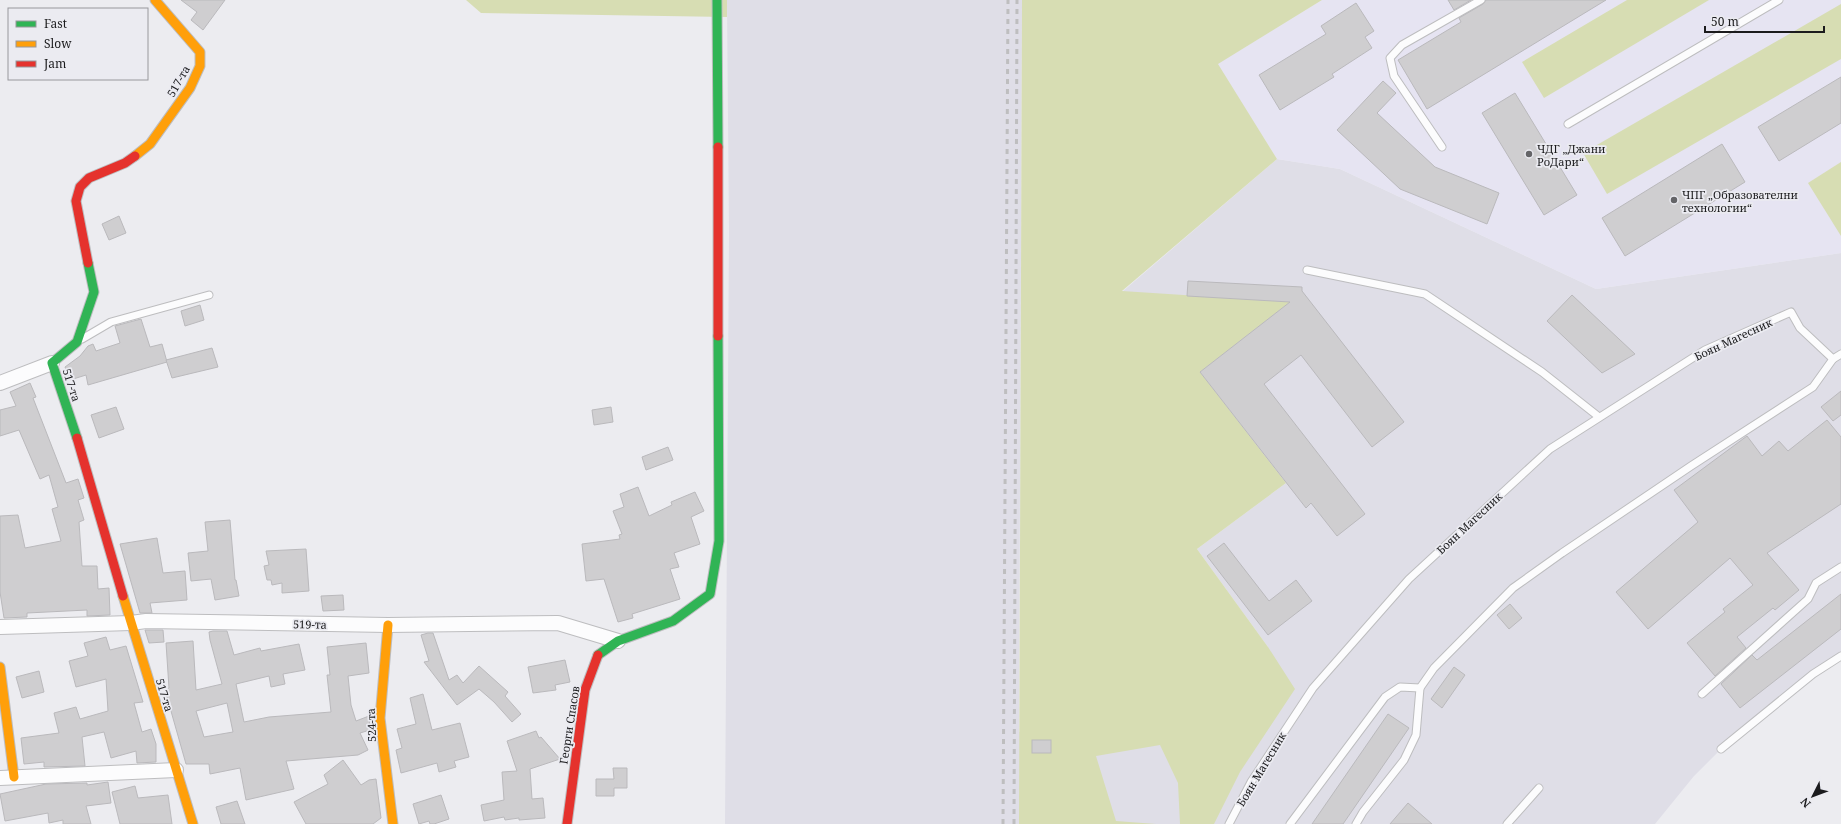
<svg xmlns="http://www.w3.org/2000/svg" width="1841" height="824" viewBox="0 0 1841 824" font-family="'Noto Serif',serif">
  <rect width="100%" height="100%" fill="#ececf0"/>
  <!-- built -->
  <path fill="#dfdee7" d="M727,0H1022L1019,732L1268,647L1197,549L1286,483L1200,372L1187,296L1122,292L1277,159L1340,169L1596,289L1841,253V656L1721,749L1694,776L1655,824H725L729,233Z"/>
  <!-- education -->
  <path fill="#e6e4f2" d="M1322,0H1841V253L1596,289L1340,169L1277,159L1217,64Z"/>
  <!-- green -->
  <g fill="#d7ddb3">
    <path d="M466,0H727V17L481,13Z"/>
    <path d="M1022,0H1322L1218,64L1277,159L1122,291L1290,302L1200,372L1286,483L1197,549L1268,647L1295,689L1240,772L1214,824H1180L1178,783L1160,745L1096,756L1116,821L1156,824H1019Z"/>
    <path d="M1627,0H1709L1544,98L1522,62Z"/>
    <path d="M1841,4V59L1607,194L1583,153Z"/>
    <path d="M1841,162V236L1808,183Z"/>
  </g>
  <!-- building -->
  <g fill="#cfced0" stroke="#bab9bc" fill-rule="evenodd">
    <path d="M181,0H225L203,30L191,20L197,12Z"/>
    <path d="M1448,0H1471L1454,10Z"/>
    <path d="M1486,0H1606L1427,109L1398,60L1461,22L1459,18L1483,4Z"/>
    <path d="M1356,3L1374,31L1365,37L1372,48L1332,74L1334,77L1280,110L1259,75L1326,34L1321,26Z"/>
    <path d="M1841,77V123L1779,161L1758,127Z"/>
    <path d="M1383,81L1396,93L1377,113L1435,167L1499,193L1487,224L1400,189L1337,130Z"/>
    <path d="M1515,93L1577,195L1544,215L1482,113Z"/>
    <path d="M1722,144L1745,182L1625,256L1602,218Z"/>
    <path d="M119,216L126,233L109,240L102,224Z"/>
    <path d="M1188,281L1302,287V291L1404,422L1372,447L1301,355L1264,384L1365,514L1337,536L1311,503L1306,508L1200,372L1290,302L1187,296Z"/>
    <path d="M1572,295L1635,354L1602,373L1547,321Z"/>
    <path d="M200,305L204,320L185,326L181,311Z"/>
    <path d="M141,319L150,347L162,344L167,362L88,385L86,375L70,380L65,367L80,356L88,346L93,344L96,351L120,343L115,326Z"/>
    <path d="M212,348L218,367L172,378L166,360Z"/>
    <path d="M30,383L36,397L33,398L66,483L78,479L84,498L78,500L84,520L79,522L82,566H97L98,589L109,588L110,615L87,616V610L27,613V617L4,618L0,592V516L18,515L25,548L61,541L52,509L58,507L49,475L40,479L19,430L0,436V410L16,406L10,392Z"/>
    <path d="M1841,391V415L1833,421L1821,407Z"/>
    <path d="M116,407L124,429L99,438L91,415Z"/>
    <path d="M611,407L613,422L594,425L592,410Z"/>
    <path d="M1827,420L1841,437V504L1767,553L1799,590L1775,610L1773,608L1737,637L1746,648L1715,676L1687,643L1725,612L1723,609L1753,585L1730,558L1648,629L1616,592L1698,522L1674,490L1747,436L1762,456L1779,441L1788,451Z"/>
    <path d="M668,447L673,460L646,470L642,457Z"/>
    <path d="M638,487L649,516L672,505L671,502L695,492L704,511L691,517L700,544L674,553L679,567L670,569L680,599L632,614L633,618L618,622L604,579L586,581L582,544L620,539L619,535L622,534L613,511L624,507L620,494Z"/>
    <path d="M230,520L235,580H236L239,596L215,600L211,579L191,581L188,553L208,551L205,522Z"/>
    <path d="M157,538L163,573L185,571L187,600L150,603L152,613H140L120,544Z"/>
    <path d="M1224,543L1269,601L1296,580L1312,601L1268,635L1207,556Z"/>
    <path d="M306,549L309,591L282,593V583L272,585L271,580H267L264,566L269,565L266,551Z"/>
    <path d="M1841,594V629L1740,708L1721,684L1752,655L1757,660Z"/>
    <path d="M343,595L344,610L323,611L321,596Z"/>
    <path d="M1510,604L1522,618L1509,629L1497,615Z"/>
    <path d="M145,630H163L164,642L149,643Z"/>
    <path d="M213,631H227L234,655L260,648L261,651L299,644L305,670L283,674L285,684L271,687L269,676L236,684L244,722L269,717L331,712L327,675H330L327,647L366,643L369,673L348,676L351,705L356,721L369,716L370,730L360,733L368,750L358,755L286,761L294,789L246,800L240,768L210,774L209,764H186L165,690L169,688L166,643L193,641L196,690L222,684L210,640L209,632ZM227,703L233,732L204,737L196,711Z"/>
    <path d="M428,633H433L449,680L457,675L463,683L479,666L508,692L505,696L521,714L512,722L494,702L479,689L457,705L424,662L429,661L421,635Z"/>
    <path d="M106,637L110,650L126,646L143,702L134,703L142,732L151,729L156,744V762L137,763L136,751L111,758L104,732L82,737L85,766L44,767V762L24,764L21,738L59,733L54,713L76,707L80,719L108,711L106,679L76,687L69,661L88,656L84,643Z"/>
    <path d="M565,660L570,682L555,685L556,690L533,693L528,667Z"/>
    <path d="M1454,667L1465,675L1442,708L1431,699Z"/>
    <path d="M39,671L44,692L22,698L16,677Z"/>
    <path d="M423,694L432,730L460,723L469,757L454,761L456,767L439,772L437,763L401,773L396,750L402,748L397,729L416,724L410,698Z"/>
    <path d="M1388,714L1409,728L1343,824H1312Z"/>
    <path d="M536,731L539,738L541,737L560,759L530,769L532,799L543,798L545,818L519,820V818L505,820L504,817L484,821L481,805L504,800L502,772L517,771L507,741Z"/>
    <rect x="1032" y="740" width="19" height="13"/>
    <path d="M343,760L361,785L369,780L376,779L381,818L373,824H306L294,802L328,784L324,775Z"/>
    <path d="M613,768H627V788H614V796H596V779H614Z"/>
    <path d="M108,782L111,803L86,806L91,824H63V820L49,823L48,813L5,821L0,794L46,784L87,783V785Z"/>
    <path d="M135,786L138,798L168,795L172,824H120L112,792Z"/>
    <path d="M441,795L449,819L434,824H430L429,821L419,824L413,804Z"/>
    <path d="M237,801L245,824H221L216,807Z"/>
    <path d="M1408,803L1432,824H1390Z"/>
  </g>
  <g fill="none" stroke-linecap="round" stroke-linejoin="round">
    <defs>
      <g id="lane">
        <path d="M1568,124L1779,0"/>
        <path d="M1442,147L1394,76L1390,58L1402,45L1481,0"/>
        <path d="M1307,270L1425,294L1542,372L1599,417"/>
        <path d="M82,339L111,322L209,295"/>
        <path d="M1702,694L1808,599L1816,583L1841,567"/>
        <path d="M1721,749L1813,674L1841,656"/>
        <path d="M1229,824L1251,782L1313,688L1409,579L1550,449L1705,350L1791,312L1800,328L1833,359L1841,354"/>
        <path d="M1290,824L1385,697L1400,687L1420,688"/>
        <path d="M1356,824L1363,812L1404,760L1416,735L1420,688L1434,668L1513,588L1562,553L1691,466L1813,387L1833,359"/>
        <path d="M1507,824L1539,788"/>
      </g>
      <g id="street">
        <path d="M0,383L52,363"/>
        <path d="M0,627L131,623L146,621L388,625L558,623L618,641"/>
        <path d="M0,778L176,770"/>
      </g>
      <g id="fast">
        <path d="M717,0L718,147"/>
        <path d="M77,438L52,363L77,342L94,292L88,263"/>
        <path d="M598,655L618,641L673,621L710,594L719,541L718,336"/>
      </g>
      <g id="slow">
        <path d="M135,156L150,144L190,88L200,66V52L155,0"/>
        <path d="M123,596L193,824"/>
        <path d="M388,625L380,718L393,824"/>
        <path d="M0,667L14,777"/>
      </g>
      <g id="jam">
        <path d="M718,147V336"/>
        <path d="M88,263L76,201L80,187L89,178L125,163L135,156"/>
        <path d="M77,438L123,596"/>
        <path d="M567,824L585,690L598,655"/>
      </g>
    </defs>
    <!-- lane casing -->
    <use href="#lane" stroke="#bdbdbf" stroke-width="9"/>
    <!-- street casing -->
    <use href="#street" stroke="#bdbdbf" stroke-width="16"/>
    <!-- fast casing -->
    <use href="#fast" stroke="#bdbdbf" stroke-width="11"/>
    <!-- slow casing -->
    <use href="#slow" stroke="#bdbdbf" stroke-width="11"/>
    <!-- jam casing -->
    <use href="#jam" stroke="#bdbdbf" stroke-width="11"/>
    <!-- lane -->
    <use href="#lane" stroke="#fcfcfd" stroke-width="7"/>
    <!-- street -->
    <use href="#street" stroke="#fcfcfd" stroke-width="14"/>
    <!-- fast -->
    <use href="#fast" stroke="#30b455" stroke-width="9"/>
    <!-- slow -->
    <use href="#slow" stroke="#ff9f0a" stroke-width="9"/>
    <!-- jam -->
    <use href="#jam" stroke="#e5322d" stroke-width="9"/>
    <!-- rail -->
    <g stroke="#bebebf" stroke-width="3" stroke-dasharray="5 5" stroke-linecap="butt">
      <path d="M1003,824L1008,0"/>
      <path d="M1014,824L1017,0"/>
    </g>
  </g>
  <!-- markers -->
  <g fill="#646467" stroke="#ebebf1" stroke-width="1.5">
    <circle cx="1529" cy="154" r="4"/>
    <circle cx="1674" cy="200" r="4"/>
  </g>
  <g text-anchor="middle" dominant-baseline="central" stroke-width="3.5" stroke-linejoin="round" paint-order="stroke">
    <!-- street labels -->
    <g font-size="11" fill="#1b1b1d" stroke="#ebebf1">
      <text transform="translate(178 81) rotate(-60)">517-та</text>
      <text transform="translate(1733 339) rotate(-25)">Боян Магесник</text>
      <text transform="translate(72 385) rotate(72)">517-та</text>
      <text transform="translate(1469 523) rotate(-43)">Боян Магесник</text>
      <text transform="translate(310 624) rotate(1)">519-та</text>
      <text transform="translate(165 695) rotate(73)">517-та</text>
      <text transform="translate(371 725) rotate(-92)">524-та</text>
      <text transform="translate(569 725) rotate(-81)">Георги Спасов</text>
      <text transform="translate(1261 769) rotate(-59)">Боян Магесник</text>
    </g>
    <!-- poi labels -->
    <g font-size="11" fill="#1b1b1d" stroke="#ebebf1" text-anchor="start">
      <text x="1537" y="148">ЧДГ „Джани<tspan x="1537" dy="13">РоДари“</tspan></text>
      <text x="1682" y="194">ЧПГ „Образователни<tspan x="1682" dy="13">технологии“</tspan></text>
    </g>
  </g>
  <!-- legend -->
  <rect x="8" y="8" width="140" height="72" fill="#ebebf1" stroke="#98989c"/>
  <rect x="16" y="21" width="20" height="6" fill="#30b455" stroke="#98989c"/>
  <text x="44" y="28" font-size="12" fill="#1b1b1d">Fast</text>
  <rect x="16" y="41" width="20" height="6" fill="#ff9f0a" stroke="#98989c"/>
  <text x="44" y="48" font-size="12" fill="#1b1b1d">Slow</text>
  <rect x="16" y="61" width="20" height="6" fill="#e5322d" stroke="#98989c"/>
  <text x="44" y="68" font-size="12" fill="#1b1b1d">Jam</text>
  <!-- north arrow -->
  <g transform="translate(1813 796) rotate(228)" stroke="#ebebf1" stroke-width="3" paint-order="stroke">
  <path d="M0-3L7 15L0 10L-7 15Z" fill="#1b1b1d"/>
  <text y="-6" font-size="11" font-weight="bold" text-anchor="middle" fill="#1b1b1d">N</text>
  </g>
  <!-- scale -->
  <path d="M1705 26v6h119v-6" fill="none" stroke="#1b1b1d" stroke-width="2"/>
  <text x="1711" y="26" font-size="12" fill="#1b1b1d" stroke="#ebebf1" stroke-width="3" paint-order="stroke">50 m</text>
</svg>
